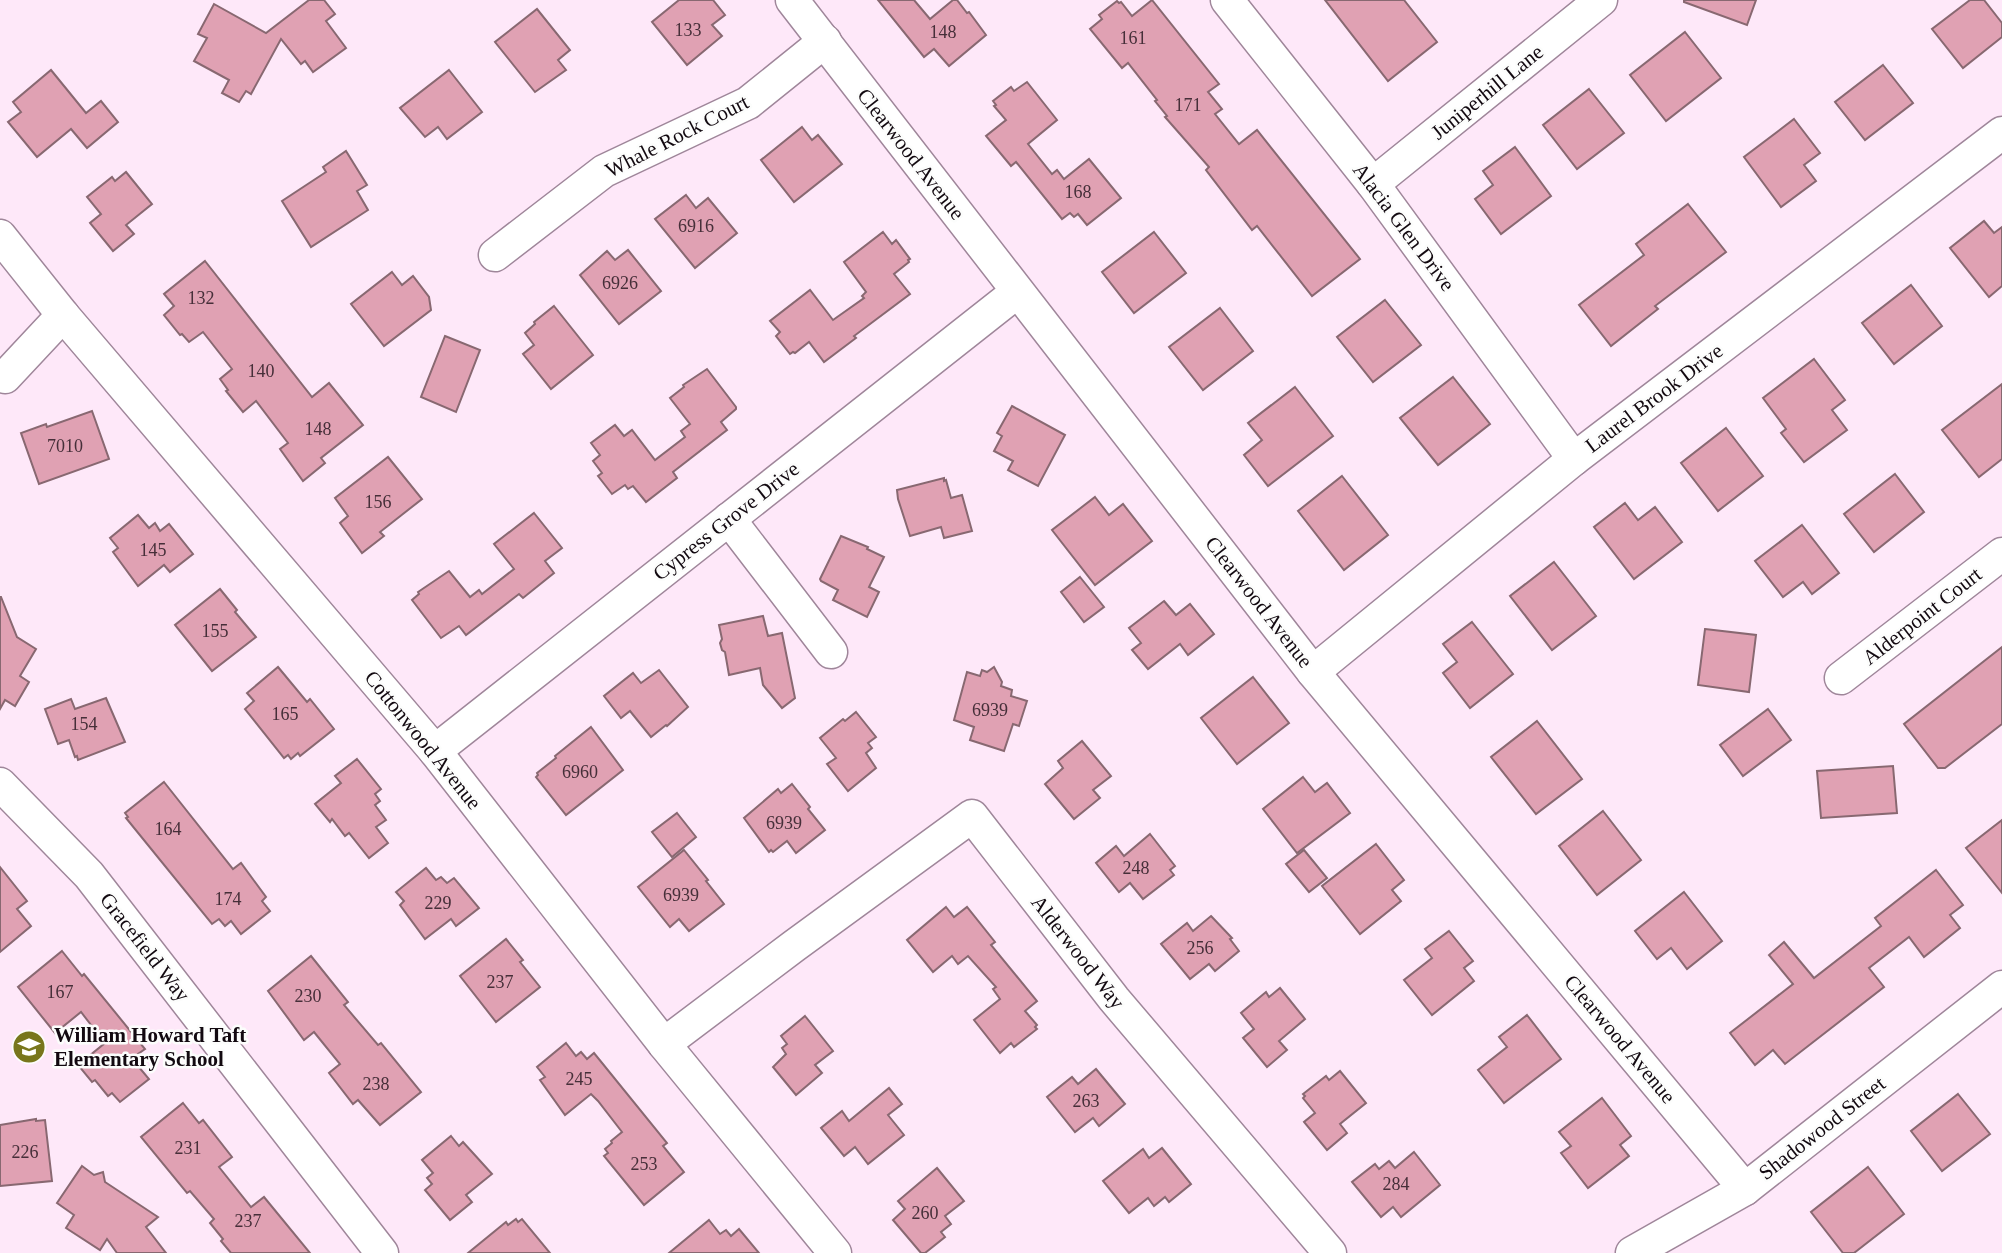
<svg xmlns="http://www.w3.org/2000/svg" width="2002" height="1253" viewBox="0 0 2002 1253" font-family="'Times New Roman',serif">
  <rect width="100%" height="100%" fill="#fee8f9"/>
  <!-- building -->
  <g fill="#e0a1b3" stroke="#886871" stroke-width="2">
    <path d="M309,0H324L335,14L326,21L346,48L313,72L305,61L301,64L281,39L251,94L246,91L239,102L222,93L229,80L194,61L207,38L198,34L214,4L266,33Z"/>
    <path d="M679,0H713L725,15L712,25L722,36L687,65L652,22Z"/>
    <path d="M878,0H914L930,19L953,0H957L967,13L969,12L986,35L949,66L934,49L924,57Z"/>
    <path d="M1152,0L1219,84L1208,92L1222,109L1215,114L1239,144L1257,130L1360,259L1312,296L1257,226L1252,230L1206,170L1209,167L1165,117L1167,116L1155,101L1157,100L1128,63L1122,68L1090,29L1102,19L1099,15L1117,1L1119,3L1121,2L1132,16Z"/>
    <path d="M1325,0H1404L1437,42L1388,81Z"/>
    <path d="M1684,0H1756L1747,25L1684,2Z"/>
    <path d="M1970,0H1984L2002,23V37L1963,68L1932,29Z"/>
    <path d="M537,9L570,50L558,60L566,70L535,92L495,42Z"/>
    <path d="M1685,32L1721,78L1666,121L1630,75Z"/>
    <path d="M1883,65L1913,103L1865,140L1835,102Z"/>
    <path d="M51,70L86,113L101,101L118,122L87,148L71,129L37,157L8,122L21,112L13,102Z"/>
    <path d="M449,70L482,112L447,139L438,127L425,137L400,108Z"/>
    <path d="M1027,82L1057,120L1028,144L1052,174L1057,170L1064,179L1089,159L1121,198L1087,225L1078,214L1074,217L1070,213L1062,219L1016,162L1011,166L986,136L1006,120L994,106L996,105L993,101L1011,87L1014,91Z"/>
    <path d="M1589,89L1624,133L1577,169L1543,125Z"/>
    <path d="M1794,119L1820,153L1804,165L1816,181L1781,207L1744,157Z"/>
    <path d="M802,127L812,140L818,135L842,164L794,202L761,160Z"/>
    <path d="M1515,147L1551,196L1501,234L1475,199L1493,185L1483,171Z"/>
    <path d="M346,151L367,185L357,191L368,210L311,247L282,201L326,172L323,167Z"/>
    <path d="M126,172L152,204L126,225L134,234L113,251L90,223L101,214L87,197L112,177L115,181Z"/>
    <path d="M686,195L696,208L708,198L737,233L695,268L655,219Z"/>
    <path d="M1688,204L1726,252L1655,306L1658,309L1611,346L1579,305L1644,255L1636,244Z"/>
    <path d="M1984,221L1994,233L2002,227V286L1989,297L1950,248Z"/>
    <path d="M883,232L892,244L896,240L910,259L908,260L909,262L894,274L910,294L854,336L856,338L824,362L809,342L795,353L793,352L790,354L776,336L780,332L770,321L810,290L833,320L864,298L862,296L866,292L844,262Z"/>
    <path d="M1154,232L1186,273L1134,313L1102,272Z"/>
    <path d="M628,250L661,291L619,324L580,275L607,251L615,260Z"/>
    <path d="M205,261L312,397L329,383L363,425L321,458L325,463L303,481L280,449L288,443L256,401L243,412L226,391L228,390L220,379L232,369L203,332L189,342L182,334L180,335L164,315L174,306L164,294Z"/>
    <path d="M392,272L402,285L413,276L429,297L431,310L384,346L351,304Z"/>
    <path d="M1911,285L1942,326L1894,364L1862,323Z"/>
    <path d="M1385,300L1421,345L1373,382L1337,337Z"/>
    <path d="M554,306L593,355L551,389L523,354L534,345L525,333L535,324L534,322Z"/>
    <path d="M1220,308L1253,351L1203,390L1169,347Z"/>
    <path d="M445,336L480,350L456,412L421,397Z"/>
    <path d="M1814,359L1845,400L1832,410L1847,430L1804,462L1781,433L1786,429L1763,398Z"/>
    <path d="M707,369L736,407V409L721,422L727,430L673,472L677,478L646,502L633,486L628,489L625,485L612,494L598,476L602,473L593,461L600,455L591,443L615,425L624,436L632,430L655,460L685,437L681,431L690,424L670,398L684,387L683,385Z"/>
    <path d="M1453,377L1490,424L1438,465L1400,418Z"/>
    <path d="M2002,384V459L1979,477L1942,430Z"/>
    <path d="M1295,387L1333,436L1268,486L1244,455L1262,440L1248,423Z"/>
    <path d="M1012,406L1065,435L1038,486L1008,470L1013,461L994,451L1002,436L997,433Z"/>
    <path d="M92,411L109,459L39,484L21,433L46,424L47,427Z"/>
    <path d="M1726,428L1763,476L1718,511L1681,463Z"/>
    <path d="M388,457L422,499L380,532L384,536L362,553L340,523L348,516L335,498Z"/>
    <path d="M1895,474L1924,512L1874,552L1844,514Z"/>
    <path d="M1342,476L1388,535L1344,570L1298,511Z"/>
    <path d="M944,478V481L946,480L951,498L962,495L972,531L944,538L941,527L910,536L898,499L897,490Z"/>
    <path d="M1095,497L1109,515L1123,504L1152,541L1095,585L1052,530Z"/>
    <path d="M1625,503L1638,520L1655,507L1682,542L1634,579L1594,527Z"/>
    <path d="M534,513L562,548L545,561L554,573L523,598L519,594L466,635L459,626L441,638L412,600L419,594L418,592L449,571L470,597L479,590L482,594L514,569L494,544Z"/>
    <path d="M138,515L149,528L155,523L160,531L169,524L193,554L170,572L164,565L138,586L113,552L118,548L110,538Z"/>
    <path d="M1802,525L1839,573L1812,594L1803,582L1783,597L1755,561Z"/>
    <path d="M841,536L868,547L867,549L884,557L869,587L879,592L867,617L833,600L838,590L821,581L820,579Z"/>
    <path d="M1554,562L1596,616L1552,650L1510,596Z"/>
    <path d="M1080,577L1104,607L1084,622L1061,592Z"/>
    <path d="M220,589L237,610L235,612L256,637L212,671L175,625Z"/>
    <path d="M0,597H1L17,637L36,649L20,676L29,682L15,706L5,700L0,709Z"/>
    <path d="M1164,601L1176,615L1190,604L1214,634L1188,655L1180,644L1148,669L1132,650L1141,643L1129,628Z"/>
    <path d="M763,616L768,636L782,633L795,698L782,708L763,685L760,668L729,675L725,652L722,650L720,643L722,639L719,625Z"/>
    <path d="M1472,622L1513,674L1470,708L1443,673L1457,662L1443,644Z"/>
    <path d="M1705,629L1756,635L1749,692L1698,685Z"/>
    <path d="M2002,647V724L1945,768H1938L1904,724Z"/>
    <path d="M278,667L307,702L310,699L334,729L300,756L298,753L291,759L288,755L284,758L245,709L254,701L247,693Z"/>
    <path d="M994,667L1002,682L1001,686L1012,690L1011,696L1027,701L1019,726L1013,724L1004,751L970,740L974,727L954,720L967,672L980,676L982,670L987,672Z"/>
    <path d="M659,670L688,707L667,726L666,725L651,737L630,711L621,718L604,696L633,673L641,683Z"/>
    <path d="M1253,677L1289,723L1237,764L1201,718Z"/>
    <path d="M106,698L125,742L78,760L77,756L75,757L69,740L58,744L45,709L71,699L75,709Z"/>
    <path d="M1768,709L1791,740L1743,776L1720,745Z"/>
    <path d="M856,712L876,737L868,743L872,748L866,753L876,768L848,791L827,764L836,758L820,738L843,719L845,721Z"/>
    <path d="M1537,721L1582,779L1536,814L1491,757Z"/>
    <path d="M591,727L623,770L566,815L536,777L538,775L537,773L556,758L555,756Z"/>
    <path d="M1082,741L1111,776L1093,790L1100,798L1074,819L1045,784L1063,768L1058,761Z"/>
    <path d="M357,759L381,789L375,794L380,801L375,805L386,820L376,827L388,843L369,858L349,833L345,836L332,819L330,822L315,804L341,783L335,776Z"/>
    <path d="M1893,766L1897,813L1821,818L1817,771Z"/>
    <path d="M1303,777L1315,792L1327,783L1350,813L1297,853L1263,809Z"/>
    <path d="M164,782L233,869L241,863L266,897L262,901L270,911L241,934L231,921L225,926L219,919L212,924L126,818L128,817L125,813Z"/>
    <path d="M792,784L810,807L808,809L825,830L796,853L787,841L773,852L771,850L769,852L744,818L778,789L781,793Z"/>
    <path d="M1603,811L1641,860L1597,895L1559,846Z"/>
    <path d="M677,813L696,837L672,857L652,832Z"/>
    <path d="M2002,820V893L1966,848Z"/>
    <path d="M1150,834L1175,866L1170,870L1174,875L1143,899L1130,883L1119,892L1096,863L1116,846L1124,856Z"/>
    <path d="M1376,844L1404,880L1392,890L1401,901L1360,934L1322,886Z"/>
    <path d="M684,850L708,880L706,881L724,904L689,931L679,919L670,927L638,887Z"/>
    <path d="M1304,850L1327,878L1309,892L1286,864Z"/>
    <path d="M0,867L27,901L17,909L31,926L0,952Z"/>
    <path d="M426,868L436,880L441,877L447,883L454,878L479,908L456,926L451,919L425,939L400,905L404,901L396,892Z"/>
    <path d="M1936,870L1963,905L1950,915L1960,928L1924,957L1909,937L1869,968L1884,987L1785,1064L1773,1050L1755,1065L1730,1033L1793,984L1769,955L1784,942L1814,978L1881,926L1875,918Z"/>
    <path d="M1684,892L1722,941L1687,969L1671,948L1657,959L1635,931Z"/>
    <path d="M946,907L954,917L967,907L995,942L991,945L1037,1001L1025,1011L1037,1025L1035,1027L1037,1029L1014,1047L1011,1043L1000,1053L974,1020L1000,999L993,989L996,987L968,956L958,964L952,956L933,972L907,940Z"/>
    <path d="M1211,916L1232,938L1230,939L1239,951L1215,971L1209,964L1190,979L1161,944L1187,923L1193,931Z"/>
    <path d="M1449,931L1473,961L1464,968L1474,981L1432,1015L1404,980L1432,958L1425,949Z"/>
    <path d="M506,939L523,960L520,962L540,987L496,1022L460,976Z"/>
    <path d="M62,951L82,976L84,974L145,1049L138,1054L144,1061L138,1066L149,1079L120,1102L112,1093L108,1096L95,1080L92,1082L78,1065L105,1043L81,1012L55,1033L18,987Z"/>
    <path d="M311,956L348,1002L344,1005L378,1045L381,1043L421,1092L380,1125L358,1100L353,1104L329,1073L340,1064L314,1032L304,1040L268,991Z"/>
    <path d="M1280,988L1305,1019L1279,1041L1287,1050L1267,1067L1243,1038L1254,1029L1241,1013L1266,992L1269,997Z"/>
    <path d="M1527,1015L1561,1059L1504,1103L1478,1070L1507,1047L1499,1037Z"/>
    <path d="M805,1016L833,1051L815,1065L822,1073L796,1095L773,1067L786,1054L782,1048L787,1044L781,1036Z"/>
    <path d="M566,1043L576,1056L581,1052L587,1059L594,1053L667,1143L663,1146L684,1172L644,1205L604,1156L608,1153L605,1149L612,1143L611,1141L622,1132L598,1101L591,1094L565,1115L540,1080L545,1077L537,1067Z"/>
    <path d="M1096,1069L1125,1104L1099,1126L1093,1118L1075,1132L1047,1097L1072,1077L1078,1084Z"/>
    <path d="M1340,1071L1366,1103L1340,1124L1347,1133L1327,1150L1304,1122L1315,1113L1303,1098L1305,1096L1303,1094L1326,1076L1329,1080Z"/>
    <path d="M889,1088L902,1104L888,1115L904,1135L868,1164L855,1147L844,1156L821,1128L842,1111L849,1121Z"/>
    <path d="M1958,1094L1990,1134L1942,1171L1911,1131Z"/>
    <path d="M1602,1098L1631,1136L1620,1145L1629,1156L1588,1188L1561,1153L1571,1146L1559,1132Z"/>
    <path d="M183,1103L199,1123L203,1120L232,1157L219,1167L251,1207L264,1197L310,1253H231L221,1241L223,1239L210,1223L214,1219L190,1191L187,1193L141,1137Z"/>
    <path d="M36,1119V1121L45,1120L52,1181L0,1186V1125Z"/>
    <path d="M451,1136L459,1146L463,1142L492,1174L466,1195L472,1202L450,1220L425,1190L432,1184L427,1178L433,1173L422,1160Z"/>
    <path d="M1162,1148L1191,1184L1169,1202L1165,1197L1154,1206L1148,1198L1129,1213L1103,1181L1143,1149L1149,1158Z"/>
    <path d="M1414,1152L1440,1185L1401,1217L1393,1207L1381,1217L1352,1182L1375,1164L1379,1169L1389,1161L1395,1168Z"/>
    <path d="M82,1166L94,1175L103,1172L105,1182L158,1217L146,1227L166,1253H117L107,1239L100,1250L66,1228L74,1215L57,1203Z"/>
    <path d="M1868,1167L1904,1214L1854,1253H1843L1811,1212Z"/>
    <path d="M937,1168L964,1201L945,1216L951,1224L941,1232L945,1237L925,1253H921L893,1220L905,1209L898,1201Z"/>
    <path d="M516,1219L518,1222L522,1219L550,1253H468L506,1222L508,1225Z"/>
    <path d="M709,1220L720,1234L726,1230L731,1236L739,1229L759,1253H669Z"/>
  </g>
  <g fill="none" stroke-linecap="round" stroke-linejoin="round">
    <defs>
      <g id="minor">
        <path d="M792,0L1313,672L1745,1189"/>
        <path d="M1227,0L1373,184L1574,459"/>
        <path d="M1373,184L1601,0"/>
        <path d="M0,236L63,315L435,751L664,1044L835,1253"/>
        <path d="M495,255L604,171L748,103L825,41"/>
        <path d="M5,377L63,315"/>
        <path d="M729,519L831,652"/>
        <path d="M1313,672L1574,459L2002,133"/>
        <path d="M1841,678L2002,554"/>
        <path d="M435,751L1017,292"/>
        <path d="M0,784L89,875L382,1253"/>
        <path d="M664,1044L794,946L972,816L1114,999L1330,1253"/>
        <path d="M1632,1253L1745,1189L2002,987"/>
      </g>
    </defs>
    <!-- minor casing -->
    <use href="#minor" stroke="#9f869a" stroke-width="35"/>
    <!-- minor -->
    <use href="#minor" stroke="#fff" stroke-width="32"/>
  </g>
  <!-- icons -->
  <defs>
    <symbol id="school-disc" viewBox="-11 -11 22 22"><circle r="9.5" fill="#78761c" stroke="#fcfdfc"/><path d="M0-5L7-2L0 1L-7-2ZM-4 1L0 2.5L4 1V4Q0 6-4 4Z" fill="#fff"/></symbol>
  </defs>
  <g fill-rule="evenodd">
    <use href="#school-disc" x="10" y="1028" width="38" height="38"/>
  </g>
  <g text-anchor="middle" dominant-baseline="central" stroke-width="5" stroke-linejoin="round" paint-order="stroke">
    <!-- number labels -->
    <g font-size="18" fill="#462f39">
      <text x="688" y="30">133</text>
      <text x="943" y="32">148</text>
      <text x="1133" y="38">161</text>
      <text x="1188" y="105">171</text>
      <text x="1078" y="192">168</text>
      <text x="696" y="226">6916</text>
      <text x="620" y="283">6926</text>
      <text x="201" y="298">132</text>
      <text x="261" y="371">140</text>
      <text x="318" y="429">148</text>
      <text x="65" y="446">7010</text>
      <text x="378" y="502">156</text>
      <text x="153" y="550">145</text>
      <text x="215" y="631">155</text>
      <text x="990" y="710">6939</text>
      <text x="285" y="714">165</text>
      <text x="84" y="724">154</text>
      <text x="580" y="772">6960</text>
      <text x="784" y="823">6939</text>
      <text x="168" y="829">164</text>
      <text x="1136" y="868">248</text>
      <text x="681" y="895">6939</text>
      <text x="228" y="899">174</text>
      <text x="438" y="903">229</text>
      <text x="1200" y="948">256</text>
      <text x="500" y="982">237</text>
      <text x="60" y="992">167</text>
      <text x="308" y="996">230</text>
      <text x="579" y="1079">245</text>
      <text x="376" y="1084">238</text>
      <text x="1086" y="1101">263</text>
      <text x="188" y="1148">231</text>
      <text x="25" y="1152">226</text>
      <text x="644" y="1164">253</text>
      <text x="1396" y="1184">284</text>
      <text x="925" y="1213">260</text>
      <text x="248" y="1221">237</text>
    </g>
    <!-- street labels -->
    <g font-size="21" fill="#120910" stroke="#fcfdfc">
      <text transform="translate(1487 92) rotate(-39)">Juniperhill Lane</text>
      <text transform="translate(677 136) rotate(-27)">Whale Rock Court</text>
      <text transform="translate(911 154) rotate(52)">Clearwood Avenue</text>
      <text transform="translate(1404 227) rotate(53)">Alacia Glen Drive</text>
      <text transform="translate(1654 398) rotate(-37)">Laurel Brook Drive</text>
      <text transform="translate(726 521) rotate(-38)">Cypress Grove Drive</text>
      <text transform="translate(1259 602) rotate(52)">Clearwood Avenue</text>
      <text transform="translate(1922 616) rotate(-38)">Alderpoint Court</text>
      <text transform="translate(423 740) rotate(51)">Cottonwood Avenue</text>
      <text transform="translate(145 947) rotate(52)">Gracefield Way</text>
      <text transform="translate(1078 952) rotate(52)">Alderwood Way</text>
      <text transform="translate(1620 1039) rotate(50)">Clearwood Avenue</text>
      <text transform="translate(1822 1128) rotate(-38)">Shadowood Street</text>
    </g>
    <!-- poi labels -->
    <g font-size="21" font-weight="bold" fill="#120910" stroke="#fcfdfc" text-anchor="start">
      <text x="54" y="1035">William Howard Taft<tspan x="54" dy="24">Elementary School</tspan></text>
    </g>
  </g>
</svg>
